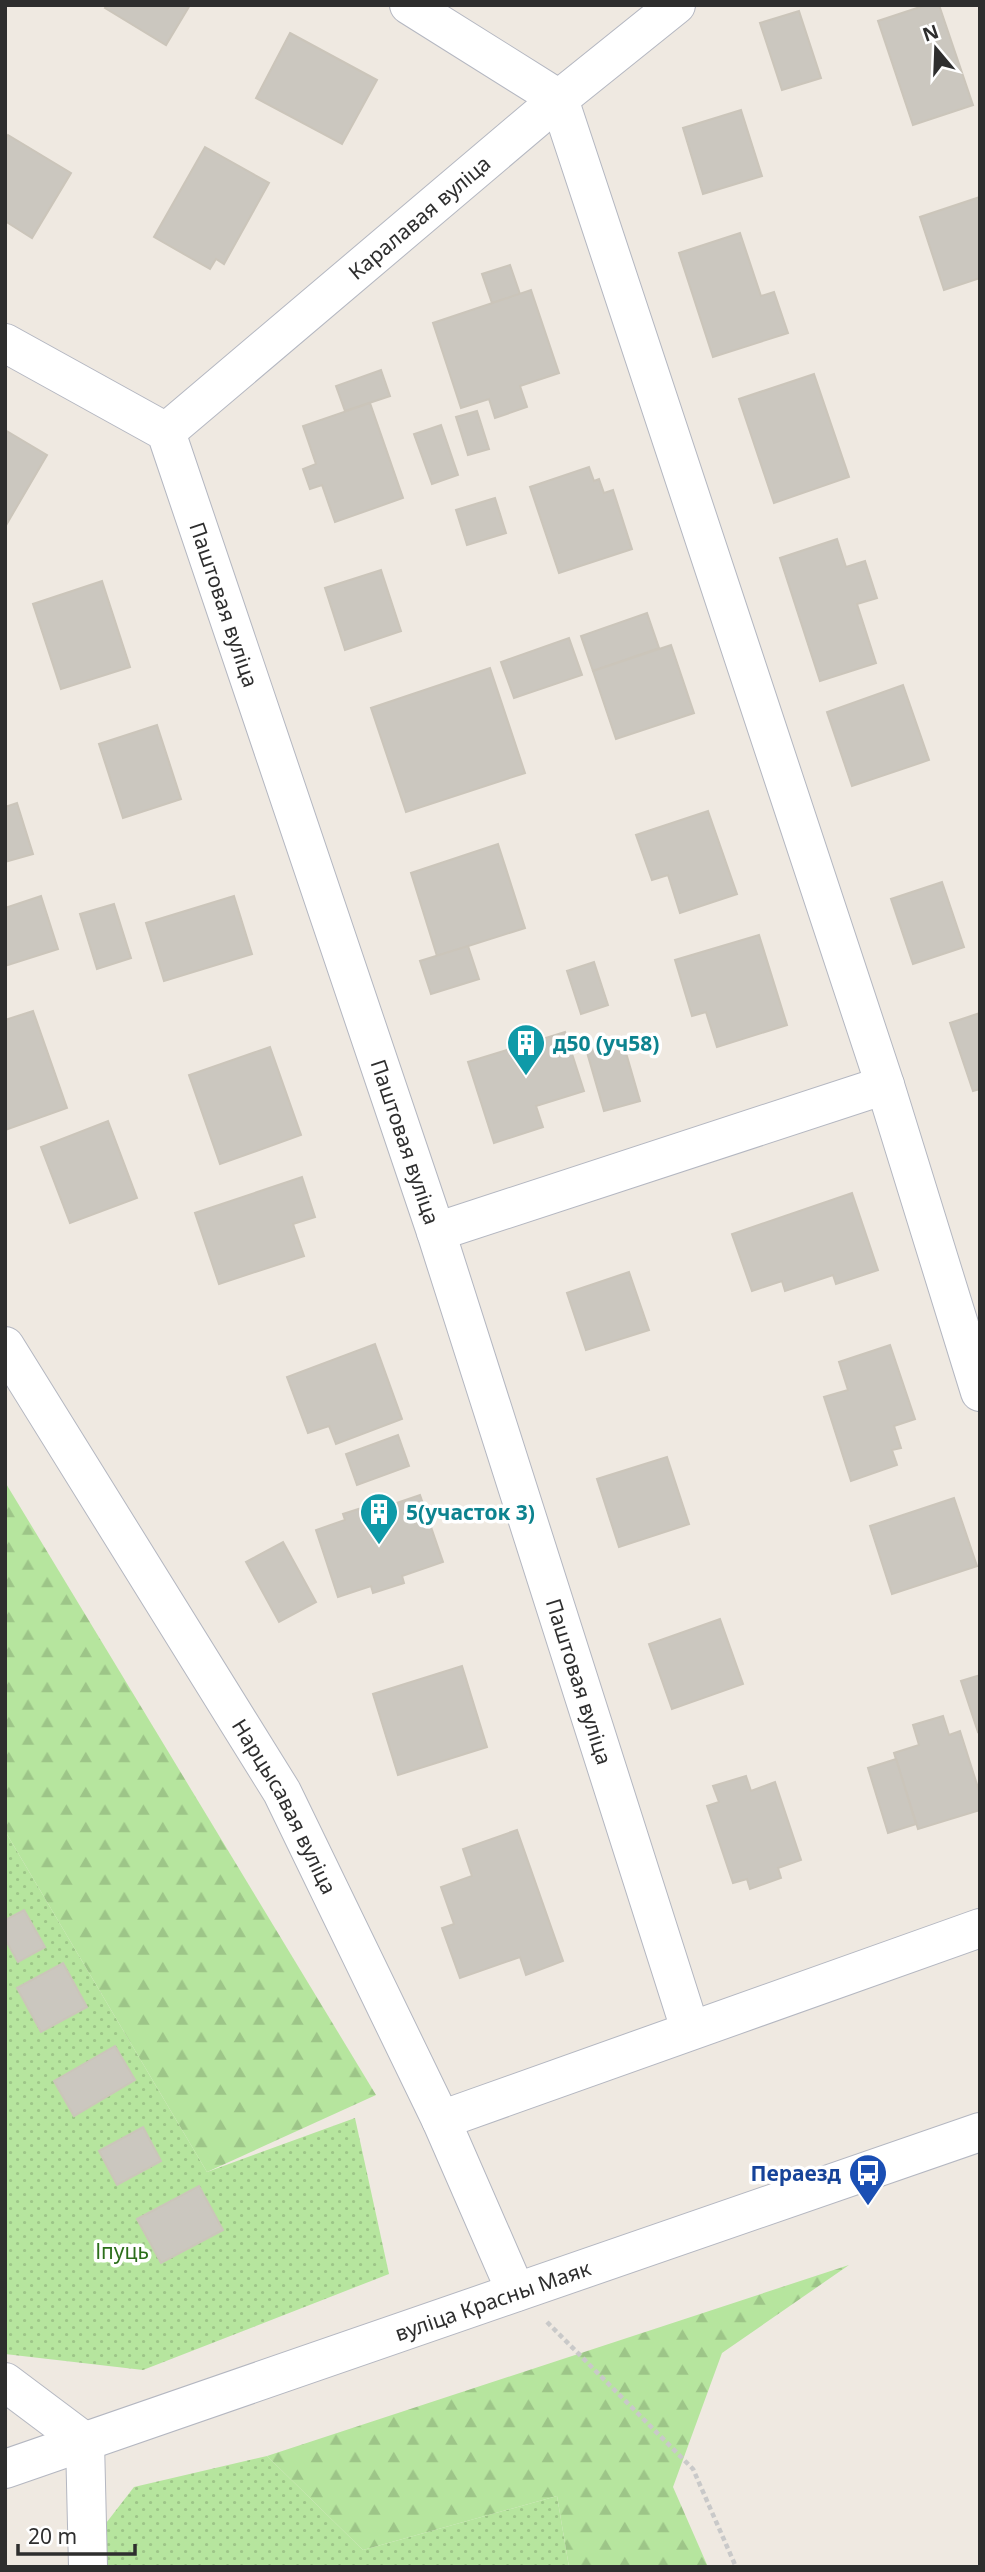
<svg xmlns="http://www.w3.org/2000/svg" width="985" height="2572" viewBox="0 0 985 2572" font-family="'Noto Sans',sans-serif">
  <defs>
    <pattern id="green-dots" width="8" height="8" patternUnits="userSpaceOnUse" patternTransform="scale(1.75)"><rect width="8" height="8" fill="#b6e59e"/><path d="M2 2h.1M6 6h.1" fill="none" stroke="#9dc588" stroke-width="1.8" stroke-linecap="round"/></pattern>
    <pattern id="forest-firs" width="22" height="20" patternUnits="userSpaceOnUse" patternTransform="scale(1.75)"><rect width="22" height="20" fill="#b6e59e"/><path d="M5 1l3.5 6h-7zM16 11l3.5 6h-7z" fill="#9dc588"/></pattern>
  </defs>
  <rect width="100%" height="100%" fill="#efe9e1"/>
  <!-- green -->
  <g fill="url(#green-dots)">
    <path d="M5,1831L207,2172L355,2118L389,2274L143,2370L5,2354Z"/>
    <path d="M267,2456L363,2550L557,2496L569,2567H72L134,2487Z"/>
  </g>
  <!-- forest -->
  <g fill="url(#forest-firs)">
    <path d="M5,1482L376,2095L207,2172L5,1831Z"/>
    <path d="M849,2265L722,2353L673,2487L708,2567H569L557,2496L363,2550L267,2456Z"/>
  </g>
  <!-- building -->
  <g fill="#cbc7bf" stroke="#cbc5ba" stroke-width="2">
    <path d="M107,5H190L166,45L105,8Z"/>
    <path d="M926,5H939L973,105L913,125L878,21Z"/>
    <path d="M799,11L821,78L782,90L760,23Z"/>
    <path d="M290,33L377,80L342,144L256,98Z"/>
    <path d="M741,110L762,176L703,194L683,128Z"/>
    <path d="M8,135L71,173L32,238L5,221V140Z"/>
    <path d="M205,147L269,183L224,264L216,259L210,269L154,237Z"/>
    <path d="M980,197V278L944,290L920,217Z"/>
    <path d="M740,233L761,296L774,292L788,333L713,357L679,253Z"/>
    <path d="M510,265L520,294L492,303L482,274Z"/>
    <path d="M531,290L559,373L520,386L527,407L495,418L489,399L461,408L433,323Z"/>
    <path d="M381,370L390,396L345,411L336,386Z"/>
    <path d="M814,374L849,477L774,503L739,399Z"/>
    <path d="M370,403L403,498L335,522L322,485L310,489L303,469L316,464L303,426Z"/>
    <path d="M477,411L489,449L468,455L456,417Z"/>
    <path d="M441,425L458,475L432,484L414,434Z"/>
    <path d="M5,430L47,455L5,527Z"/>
    <path d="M589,467L594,481L599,479L604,493L613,490L632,549L559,573L530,487Z"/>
    <path d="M495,498L506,533L467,545L456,510Z"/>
    <path d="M837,539L846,567L865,561L877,598L857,604L876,663L820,681L780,558Z"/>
    <path d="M381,570L401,631L345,650L325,588Z"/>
    <path d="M102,581L130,667L61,689L33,604Z"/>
    <path d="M647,613L659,648L593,671L581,636Z"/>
    <path d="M569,638L582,675L514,698L501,662Z"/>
    <path d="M671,645L694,713L616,739L593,671Z"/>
    <path d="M490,668L525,773L406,812L371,708Z"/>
    <path d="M903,685L929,760L852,786L827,712Z"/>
    <path d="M157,725L181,799L123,818L99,744Z"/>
    <path d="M17,803L33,854L5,862V807Z"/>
    <path d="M708,811L737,894L680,913L668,875L652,880L636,835Z"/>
    <path d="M498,844L525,928L437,956L411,873Z"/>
    <path d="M942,882L964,947L913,964L891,899Z"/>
    <path d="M41,896L58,949L5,966V908Z"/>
    <path d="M234,896L252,954L164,981L146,923Z"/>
    <path d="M114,904L131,958L97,969L80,914Z"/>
    <path d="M759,935L787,1025L717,1047L706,1012L692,1016L675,960Z"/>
    <path d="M468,946L479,979L431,994L420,961Z"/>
    <path d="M594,962L608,1005L581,1014L567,971Z"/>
    <path d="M33,1011L67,1108L5,1130V1020Z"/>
    <path d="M980,1013V1089L973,1091L950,1023Z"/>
    <path d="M565,1032L584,1091L536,1106L543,1127L494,1143L468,1062Z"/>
    <path d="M622,1039L640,1101L604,1111L586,1049Z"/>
    <path d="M270,1047L301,1135L220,1164L189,1075Z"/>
    <path d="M108,1121L137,1198L70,1223L41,1147Z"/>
    <path d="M302,1177L315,1217L293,1224L304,1256L219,1284L195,1213Z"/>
    <path d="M852,1193L878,1270L836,1284L833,1275L785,1291L782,1281L752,1291L732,1234Z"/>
    <path d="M629,1272L649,1330L586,1350L567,1293Z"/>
    <path d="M375,1344L402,1419L336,1444L329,1426L308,1433L287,1377Z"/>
    <path d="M890,1345L915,1419L894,1426L901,1448L892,1450L897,1465L851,1481L824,1397L848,1390L839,1362Z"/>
    <path d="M398,1435L409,1466L357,1485L346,1454Z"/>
    <path d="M667,1457L689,1524L619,1547L597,1479Z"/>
    <path d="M420,1495L443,1562L402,1576L404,1583L373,1593L371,1586L338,1597L316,1530L345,1520L343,1514L377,1503L379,1509Z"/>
    <path d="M954,1498L977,1566L892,1594L870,1526Z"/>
    <path d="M283,1542L316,1602L279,1622L246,1562Z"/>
    <path d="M720,1619L743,1684L672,1709L649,1644Z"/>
    <path d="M462,1666L487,1747L398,1775L373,1694Z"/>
    <path d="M980,1675V1731L978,1732L961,1681Z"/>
    <path d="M943,1716L949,1735L960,1731L980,1794V1810L918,1829L894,1753L919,1745L913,1725Z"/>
    <path d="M896,1759L916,1824L888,1833L868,1768Z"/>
    <path d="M746,1776L751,1791L775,1782L801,1860L778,1868L781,1878L750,1889L747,1879L733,1883L707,1806L719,1802L713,1786Z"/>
    <path d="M517,1830L563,1961L526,1975L520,1957L460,1978L442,1928L454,1924L441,1887L472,1876L463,1849Z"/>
    <path d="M24,1910L45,1947L18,1962L5,1939V1920Z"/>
    <path d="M63,1963L87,2007L41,2032L17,1988Z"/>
    <path d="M115,2046L135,2080L74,2116L54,2081Z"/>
    <path d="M143,2127L161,2161L117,2185L99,2151Z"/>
    <path d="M199,2186L223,2230L161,2263L137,2219Z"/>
  </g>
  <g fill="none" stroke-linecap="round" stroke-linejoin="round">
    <defs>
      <g id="minor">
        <path d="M409,5L559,99L885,1085L980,1392"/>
        <path id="s1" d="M5,343L166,432L436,1232L690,2029"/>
        <path id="s2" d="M166,432L559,99L676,5"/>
        <path d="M436,1232L885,1085"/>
        <path id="s3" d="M5,1346L282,1792L441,2120L516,2292"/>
        <path d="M441,2120L980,1928"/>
        <path d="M5,2382L85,2442L88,2567"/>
        <path id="s4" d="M5,2469L980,2132"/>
      </g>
    </defs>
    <!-- minor casing -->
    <use href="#minor" stroke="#b4b7c1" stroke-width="40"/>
    <!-- path -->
    <path stroke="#c9c9c9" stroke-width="4.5" stroke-dasharray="5 3.5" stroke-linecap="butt" d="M547,2322L693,2469L736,2567"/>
    <!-- minor -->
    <use href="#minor" stroke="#fff" stroke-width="38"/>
  </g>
  <!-- icons -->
  <defs>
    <symbol id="building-pin" viewBox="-11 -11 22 30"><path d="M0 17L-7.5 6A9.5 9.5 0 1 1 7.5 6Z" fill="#0f9aa8" stroke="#fff"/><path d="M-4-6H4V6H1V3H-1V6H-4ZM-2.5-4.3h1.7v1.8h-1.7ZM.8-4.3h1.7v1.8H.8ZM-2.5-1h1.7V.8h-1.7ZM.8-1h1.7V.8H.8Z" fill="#fff"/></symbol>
    <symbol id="bus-pin" viewBox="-11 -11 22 30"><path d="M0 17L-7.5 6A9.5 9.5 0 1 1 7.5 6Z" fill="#1a4fb4" stroke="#fff"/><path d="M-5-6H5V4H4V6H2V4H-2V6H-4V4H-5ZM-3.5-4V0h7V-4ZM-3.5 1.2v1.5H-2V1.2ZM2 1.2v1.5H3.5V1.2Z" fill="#fff"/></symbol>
  </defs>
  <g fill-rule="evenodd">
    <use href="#building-pin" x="504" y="1021" width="44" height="60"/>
    <use href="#building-pin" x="357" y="1490" width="44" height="60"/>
    <use href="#bus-pin" x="846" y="2151" width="44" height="60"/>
  </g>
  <g text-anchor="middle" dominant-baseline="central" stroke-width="7" stroke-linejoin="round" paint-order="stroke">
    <!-- street labels -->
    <g font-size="21" fill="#2e2e2e" stroke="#fff">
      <text stroke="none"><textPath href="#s2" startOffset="332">Каралавая вуліца</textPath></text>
      <text stroke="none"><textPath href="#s1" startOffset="366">Паштовая вуліца</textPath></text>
      <text stroke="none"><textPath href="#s1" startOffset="933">Паштовая вуліца</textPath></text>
      <text stroke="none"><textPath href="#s1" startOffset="1500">Паштовая вуліца</textPath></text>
      <text stroke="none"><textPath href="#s3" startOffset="539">Нарцысавая вуліца</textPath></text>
      <text stroke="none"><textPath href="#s4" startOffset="516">вуліца Красны Маяк</textPath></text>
    </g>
    <!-- culture labels -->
    <g font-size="21" font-weight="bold" fill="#0d838f" stroke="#fff" text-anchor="start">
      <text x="553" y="1043">д50 (уч58)</text>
      <text x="406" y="1512">5(участок 3)</text>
    </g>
    <!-- transit labels -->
    <g font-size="21" font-weight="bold" fill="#164399" stroke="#fff" text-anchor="end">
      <text x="841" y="2173">Пераезд</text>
    </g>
    <!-- park labels -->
    <g font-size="21" fill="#2c6e1b" stroke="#fff">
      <text x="122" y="2251">Іпуць</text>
    </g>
  </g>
  <!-- border -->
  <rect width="985" height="2572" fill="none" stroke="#2e2e2e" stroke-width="14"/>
  <!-- north arrow -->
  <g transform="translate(936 49) rotate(341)" stroke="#ffffff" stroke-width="5" paint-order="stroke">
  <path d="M0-5L12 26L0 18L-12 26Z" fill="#2e2e2e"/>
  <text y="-10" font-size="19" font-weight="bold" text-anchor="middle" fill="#2e2e2e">N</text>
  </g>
  <!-- scale -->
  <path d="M18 2544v10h117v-10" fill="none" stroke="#2e2e2e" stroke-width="3.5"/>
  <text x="28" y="2544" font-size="21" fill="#2e2e2e" stroke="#ffffff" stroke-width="5" paint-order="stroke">20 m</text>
</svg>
